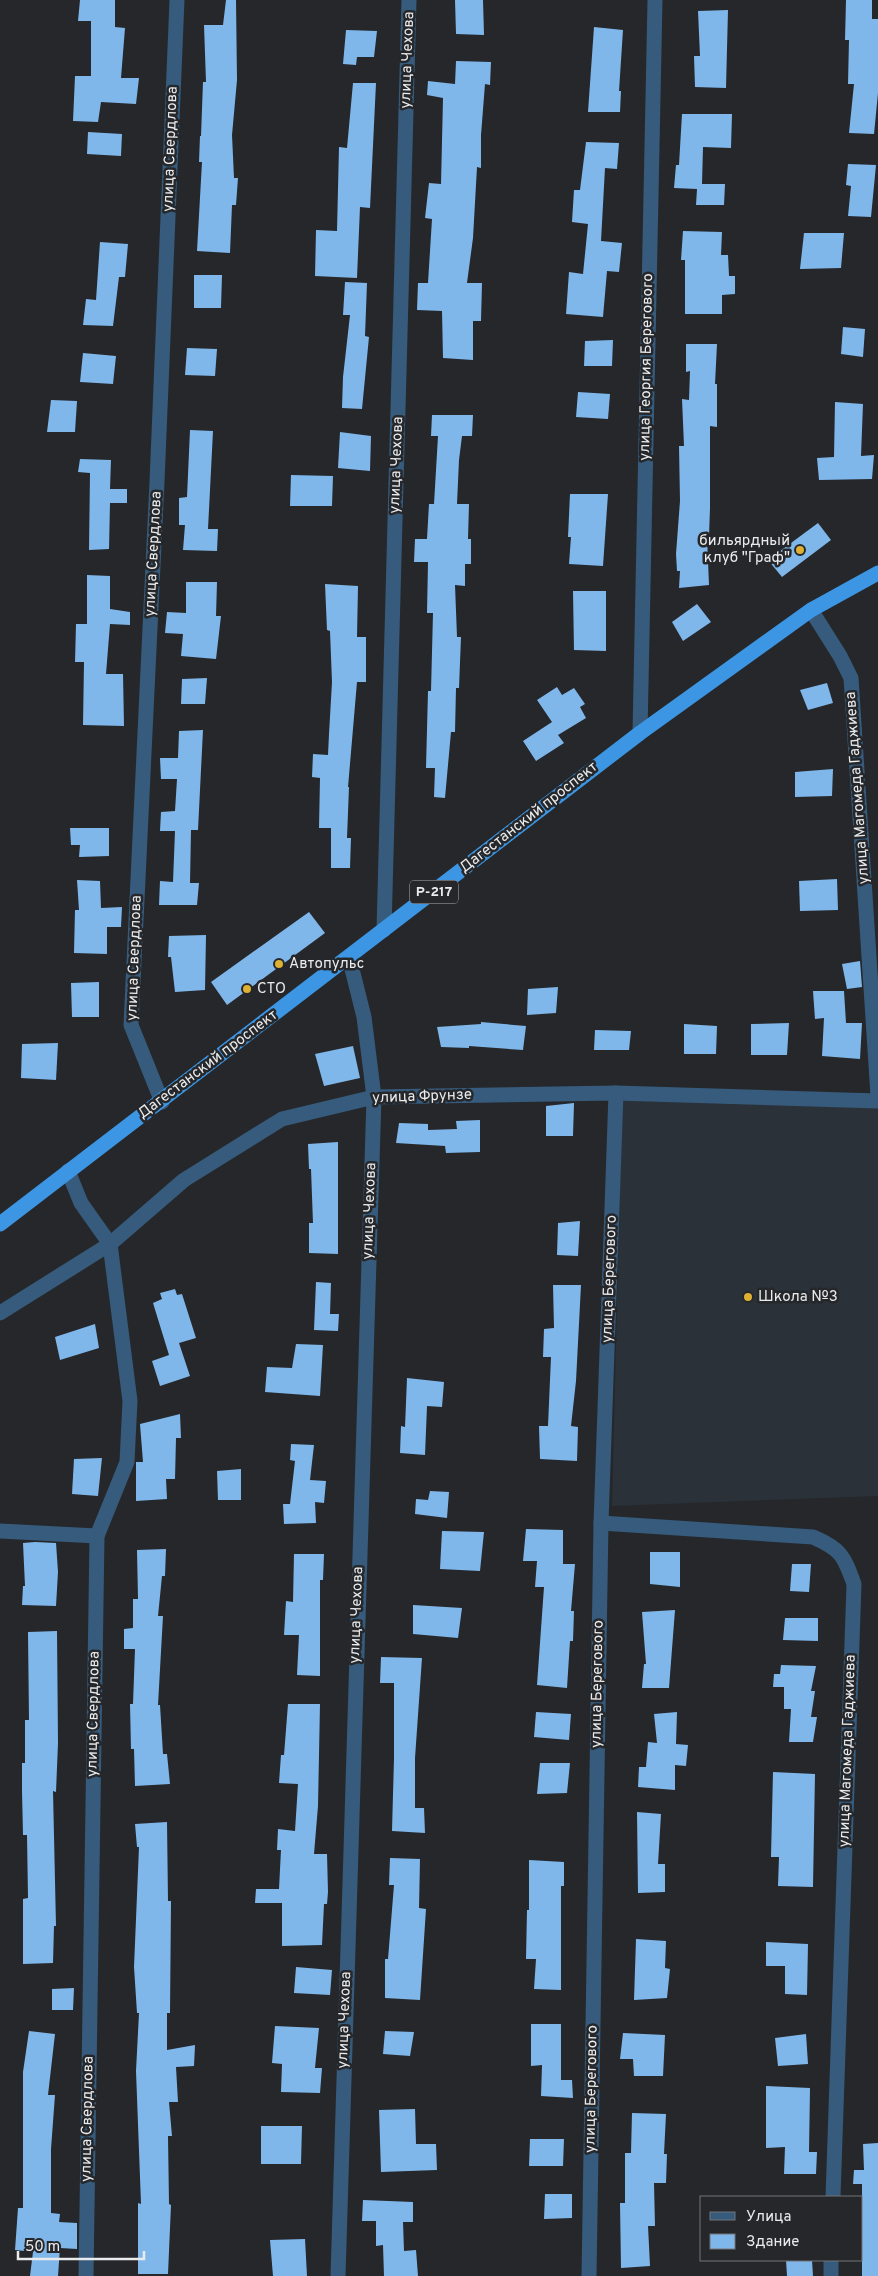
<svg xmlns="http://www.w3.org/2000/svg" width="878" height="2276" viewBox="0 0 878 2276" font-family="Overpass,sans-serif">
  <rect width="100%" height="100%" fill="#25272a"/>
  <!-- built -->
  <path fill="#2a3138" d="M878,1096V1496L612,1506L622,1097Z"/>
  <!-- building -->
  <g fill="#80b7eb">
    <path d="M80,0H115V27L125,28L121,78H139L136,104L101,102L98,122L73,121L75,76H91V21H78Z"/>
    <path d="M226,0H236L237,80L232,135L234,178H238L236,205H232L230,253L197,251L202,162H199L200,136H201L203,82H206L204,25H223Z"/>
    <path d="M455,0H483L484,35L456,34Z"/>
    <path d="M846,0H872V19H878V93L874,134L849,133L854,84H848L849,40H845Z"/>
    <path d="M728,10L726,88L695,87L694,56H700L698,11Z"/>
    <path d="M594,27L623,30L619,91H621L620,112H588Z"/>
    <path d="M346,30L377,31L374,57H357L356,65L343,64Z"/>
    <path d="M456,61L491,62L490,85L485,84L481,135V168L477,167L473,238L467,283H482L481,321H473V360L443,358L442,311L417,310L418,283H428L432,219L425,218L429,183L441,184L443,98L427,95L428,81L455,84Z"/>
    <path d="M353,83H376L370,208L360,207L357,278L315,276L316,230L337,231L339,147L347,148Z"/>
    <path d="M682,114H732L731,148L703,147L702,184H725L724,205H696L697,189L674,188L676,165H679Z"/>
    <path d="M88,132L122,134L121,156L87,154Z"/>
    <path d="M586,142L619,143L617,169L605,168L601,241L622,243L619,272L607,271L603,317L566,314L569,272L583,274L588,224L572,222L574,190H580Z"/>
    <path d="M848,164L876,165L871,217L848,216L851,186L846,185Z"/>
    <path d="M683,231L722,232L721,255H728L729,276H735V294L722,295V314H685V260H681Z"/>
    <path d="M804,233H844L841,268L800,269Z"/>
    <path d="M100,242L128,244L125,277H119L113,326L83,325L86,299L96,300Z"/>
    <path d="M194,275H222L221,308H194Z"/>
    <path d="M345,282L367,283L365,336L369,337L362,409L342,408L343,377L350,315H343Z"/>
    <path d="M843,327L865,329L863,357L841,354Z"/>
    <path d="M613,340L612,366H584L585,341Z"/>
    <path d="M686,344H717L715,384H717V427L710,426V508L709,536L707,537L709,585L679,588L680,571H677L676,554L680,501L679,446H684L682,399L689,400L690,371L686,372Z"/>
    <path d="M187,348L217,349L215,376L185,375Z"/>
    <path d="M83,353L116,356L113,384L80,382Z"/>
    <path d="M578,392L610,394L608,419L576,417Z"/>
    <path d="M51,400L77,401L75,432H47Z"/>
    <path d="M835,402L863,404L861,456L874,455L872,479L819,480L817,458L834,457Z"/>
    <path d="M432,415H473L472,436H462L459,460L457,504H469L468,539H471V564H465V586L455,585L457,637H461L459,688H456L455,732H451L445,798L434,797L435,768H426L428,691H431L433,613H427L428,562H414L415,539H427L429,504H434L438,436H431Z"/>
    <path d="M190,430L213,431L208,529H218L217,551L183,550L185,525H179V498L187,497Z"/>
    <path d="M340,432L371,436L370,471L338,468Z"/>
    <path d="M80,459L111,460L110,489H127V503H110L109,549L89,550L90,473L78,472Z"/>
    <path d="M291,475L333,476L332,506H290Z"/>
    <path d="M570,494H608L603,566L569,564L571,537H568Z"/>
    <path d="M818,523L831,540L782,577L768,560Z"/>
    <path d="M87,575L110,576V609L130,612V625L110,624L106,674H123L124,726L83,725L84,662H75L76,624H87Z"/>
    <path d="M186,582H217L216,616H221L216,659L181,656L183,634L165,633L167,612L186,613Z"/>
    <path d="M325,584L358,586L357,637H366V682H357L348,787H349L347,838H351L350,868H331V828H319L320,778L312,777L313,754L328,755L329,734L332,682L330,631L327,630Z"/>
    <path d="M573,591H606V651L574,650Z"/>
    <path d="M697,604L711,622L683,641L672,622Z"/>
    <path d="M207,678L205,704H181L182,679Z"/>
    <path d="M827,683L833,703L808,710L800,690Z"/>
    <path d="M557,687L562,695L574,688L585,704L580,707L586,718L558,735L564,743L536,761L523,741L552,722L537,700Z"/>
    <path d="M203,730L198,830H191L190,883H199L197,905H159L160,881L173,882L175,831H160L161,812L175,811L177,779H161L160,758H178L179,731Z"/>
    <path d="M833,769L832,796L795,797V772Z"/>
    <path d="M70,828H109V856L79,857L80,845H71Z"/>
    <path d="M837,879L838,910L800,911L799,881Z"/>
    <path d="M77,880L100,881L101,908L122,907L121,927H107V954L74,953L75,910H79Z"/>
    <path d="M309,912L325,933L227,1005L211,982Z"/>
    <path d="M206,935L205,990L175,992L171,957H168L169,936Z"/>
    <path d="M860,961L862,987L847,989L842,964Z"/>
    <path d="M99,982V1017H72L71,983Z"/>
    <path d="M558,987L556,1013L527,1015L528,989Z"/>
    <path d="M813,991H844L846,1023H862L860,1059L822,1056L824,1018L815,1019Z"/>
    <path d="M481,1022L526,1026L523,1050L469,1046V1048L441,1047L437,1027L481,1024Z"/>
    <path d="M789,1023L787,1055H751V1024Z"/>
    <path d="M684,1024L717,1026L716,1054H684Z"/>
    <path d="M595,1030L631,1031L629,1050H594Z"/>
    <path d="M58,1043L56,1080L21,1078L22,1044Z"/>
    <path d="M353,1046L360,1078L324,1086L315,1054Z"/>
    <path d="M574,1103L573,1136H546V1106Z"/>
    <path d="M480,1120V1152L446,1153L445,1146L396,1143L399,1123L428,1124V1130L457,1129L456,1121Z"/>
    <path d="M338,1142V1254L309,1253V1223H313L311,1169H309L308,1144Z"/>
    <path d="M580,1221L578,1256L557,1255L558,1223Z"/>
    <path d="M316,1282L331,1283L330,1314H339L338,1331L314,1330Z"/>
    <path d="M553,1285H581L576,1381L571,1426L578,1427L577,1461L540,1459L539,1426H548L551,1357H543L544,1329L554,1328Z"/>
    <path d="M175,1289L177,1295L182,1294L196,1338L179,1343L190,1376L160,1386L152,1361L169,1355L153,1303L162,1299L160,1293Z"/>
    <path d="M95,1324L99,1348L60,1360L55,1337Z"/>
    <path d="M296,1344L323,1345L320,1396L265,1392L267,1367L292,1368Z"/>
    <path d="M407,1378L444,1382L442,1407L427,1406L425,1455L400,1453L401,1426L405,1427Z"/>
    <path d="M180,1414L181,1438H176L175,1479H166L167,1499L136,1501V1462H143L140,1424Z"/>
    <path d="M291,1444L314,1445L310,1480L326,1481L324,1503L315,1502L316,1523L284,1524L283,1504H290L295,1461L290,1460Z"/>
    <path d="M102,1458L98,1496L72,1494L74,1459Z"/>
    <path d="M241,1469V1500H218L217,1471Z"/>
    <path d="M430,1491L449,1492L447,1518L415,1514L416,1499L428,1500Z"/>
    <path d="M526,1529L563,1530V1564H575L571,1611H574L573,1641H570L567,1688L537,1685L544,1587H535L537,1561H523Z"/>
    <path d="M442,1531L484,1532L480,1571L440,1569Z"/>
    <path d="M35,1542L56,1543L58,1572L56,1606L22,1605L23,1586H25L23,1543Z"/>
    <path d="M166,1549L165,1576H162L158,1616H163L158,1705H160L163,1754H167L170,1784L135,1786L134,1749H131L130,1704H133L135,1649H124V1629L133,1628V1599H138L137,1550Z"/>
    <path d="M650,1552H680V1587L650,1584Z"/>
    <path d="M294,1554H324L323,1580H320V1676L297,1675L299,1635H284L286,1601L293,1602Z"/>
    <path d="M792,1564H811L809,1592L790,1591Z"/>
    <path d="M413,1605L462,1608L458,1638L413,1634Z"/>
    <path d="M675,1610L669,1688H642L644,1664H646L642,1612Z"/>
    <path d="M785,1618H818V1641L783,1640Z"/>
    <path d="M57,1631L58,1743L56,1792L53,1791L56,1926H54L53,1963L23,1964V1899L28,1898L27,1835H23L22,1791V1763H25V1720H29L28,1632Z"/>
    <path d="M381,1657L422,1658L415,1758V1808H424L425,1833L392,1831L394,1758V1683H380Z"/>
    <path d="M781,1665L816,1666L811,1691H815L811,1717H817L813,1742H789L791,1709H784V1687H773L774,1674H780Z"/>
    <path d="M288,1704H320L318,1806L314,1854H327L328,1892L327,1904H324L322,1945L282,1946V1903H255L256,1889H279L281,1850H277L278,1829L295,1831L298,1784L279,1783L281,1755H284Z"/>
    <path d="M536,1712L571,1714L569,1740L534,1737Z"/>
    <path d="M677,1712L676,1744L688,1745L686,1766L675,1765V1790L638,1787L639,1767H646L648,1742L657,1743L654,1714Z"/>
    <path d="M540,1763H570L567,1793L537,1794Z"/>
    <path d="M773,1772L815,1774L813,1887L778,1886L779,1857H771Z"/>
    <path d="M637,1812L661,1814L658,1864H665V1892L638,1893Z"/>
    <path d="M167,1822L168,1901H171L170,2013H167V2050L195,2045L194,2066L176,2067L178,2102H169L172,2136H168L169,2204L171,2205L168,2274H138V2203L141,2204L136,2071L139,2013H137L134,1967L139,1847H137L135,1824Z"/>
    <path d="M390,1858L420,1859L419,1908L426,1909L420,2000L385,1998V1959H388L394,1885H389Z"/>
    <path d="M529,1860L564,1862V1886H561V1990L534,1989L536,1959H526L527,1910H529Z"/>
    <path d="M636,1939L666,1941L665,1968L670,1969L667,1998L634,2000Z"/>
    <path d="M766,1942L808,1944L807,1995L785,1994V1966H766Z"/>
    <path d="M296,1967L332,1970L330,1995L294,1993Z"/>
    <path d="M74,1988L73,2010H52V1989Z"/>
    <path d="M531,2024H561V2080H572L573,2098L541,2096L542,2065L531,2066Z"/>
    <path d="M275,2026L319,2028L315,2068H322L320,2093L281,2092L282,2064L272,2063Z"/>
    <path d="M29,2031L55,2034L48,2095H55L51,2149V2213L60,2214L59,2222L77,2223V2249L60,2248L58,2276H30L33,2252L15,2250L18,2208H23V2072Z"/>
    <path d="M385,2031L414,2032L410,2056L383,2054Z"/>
    <path d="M623,2033L665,2035L663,2076H634L633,2059H620Z"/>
    <path d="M806,2034L808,2064L778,2066L775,2038Z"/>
    <path d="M766,2086L810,2088L809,2152H817L816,2174H784L785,2147L766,2148Z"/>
    <path d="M415,2109L416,2144H436L437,2170L381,2172L379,2110Z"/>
    <path d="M632,2113L666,2114L664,2154H667L666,2183H654L655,2226H648L650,2266L621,2268L620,2203H625V2153H631Z"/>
    <path d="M261,2126H302L301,2164H261Z"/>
    <path d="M530,2139H564L563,2166H529Z"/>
    <path d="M878,2143V2276H862V2184H853L854,2170H864L863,2144Z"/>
    <path d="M545,2194H572V2218L544,2219Z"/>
    <path d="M363,2200L413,2202V2222H403L404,2251L416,2250L418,2276H384L383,2245L376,2246V2221H362Z"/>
    <path d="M305,2239L307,2276H273L270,2240Z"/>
    <path d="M786,2260H812L813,2276H787Z"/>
  </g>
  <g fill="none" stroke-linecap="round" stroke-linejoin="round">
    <!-- minor -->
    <g stroke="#365b7c" stroke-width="15">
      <path d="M811,610L840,656L851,678L878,1096"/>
      <path d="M640,733L655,0"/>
      <path d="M384,930L409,0"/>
      <path d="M162,1102L131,1025L157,482L177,0"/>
      <path d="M68,1171L81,1203L110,1244L130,1401L127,1462L97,1536L86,2276"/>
      <path d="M0,1313L110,1244L184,1180L282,1119L374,1097L616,1093L878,1101"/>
      <path d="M601,1523L813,1537C841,1549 844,1556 854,1584L833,2197"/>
      <path d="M0,1531L97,1536"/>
      <path d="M338,2276L374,1097L364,1017L349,957"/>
      <path d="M589,2276L601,1523L616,1093"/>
      <path d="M831,2276V2260"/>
    </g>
    <!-- trunk -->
    <path stroke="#3c96e3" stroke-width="15" d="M0,1224L640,733L811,610L878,573"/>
  </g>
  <!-- markers -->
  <g fill="#deb133" stroke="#25272a" stroke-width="2">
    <circle cx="800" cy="550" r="5"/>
    <circle cx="279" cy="964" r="5"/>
    <circle cx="247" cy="989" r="5"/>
    <circle cx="748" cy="1297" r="5"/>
  </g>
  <g text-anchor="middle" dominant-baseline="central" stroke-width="5" stroke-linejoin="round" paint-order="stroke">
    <!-- shield labels -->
    <rect fill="#25272a" stroke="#afb0b2" stroke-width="1" x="410" y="880.5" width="48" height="23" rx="4"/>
    <g font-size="14" font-weight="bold" fill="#eaebed">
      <text x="434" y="892">Р-217</text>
    </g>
    <!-- street labels -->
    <g font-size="15" fill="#eaebed" stroke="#25272a">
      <text transform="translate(408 60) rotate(-88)">улица Чехова</text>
      <text transform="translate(171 149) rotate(-88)">улица Свердлова</text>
      <text transform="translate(647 367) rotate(-89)">улица Георгия Берегового</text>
      <text transform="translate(397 465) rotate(-88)">улица Чехова</text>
      <text transform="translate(154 554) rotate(-87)">улица Свердлова</text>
      <text transform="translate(858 788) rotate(-94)">улица Магомеда Гаджиева</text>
      <text transform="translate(529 818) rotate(-38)">Дагестанский проспект</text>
      <text transform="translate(135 958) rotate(-88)">улица Свердлова</text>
      <text transform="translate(208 1065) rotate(-37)">Дагестанский проспект</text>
      <text transform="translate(422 1097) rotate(-2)">улица Фрунзе</text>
      <text transform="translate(370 1211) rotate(-88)">улица Чехова</text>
      <text transform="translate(610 1279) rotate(-88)">улица Берегового</text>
      <text transform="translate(357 1615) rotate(-88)">улица Чехова</text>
      <text transform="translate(598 1684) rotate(-89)">улица Берегового</text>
      <text transform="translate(94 1714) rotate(-89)">улица Свердлова</text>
      <text transform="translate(848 1751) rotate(-88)">улица Магомеда Гаджиева</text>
      <text transform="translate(345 2020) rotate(-88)">улица Чехова</text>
      <text transform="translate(592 2089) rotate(-89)">улица Берегового</text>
      <text transform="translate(88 2119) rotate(-89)">улица Свердлова</text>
    </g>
    <!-- poi labels -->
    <g font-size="15" fill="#eaebed" stroke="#25272a" text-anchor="start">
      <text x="790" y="541" text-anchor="end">бильярдный<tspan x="790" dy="17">клуб "Граф"</tspan></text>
      <text x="289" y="964">Автопульс</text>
      <text x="257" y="989">СТО</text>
      <text x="758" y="1297">Школа №3</text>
    </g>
  </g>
  <!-- legend -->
  <rect x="700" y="2196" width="162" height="65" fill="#25272a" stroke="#747578"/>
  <rect x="710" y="2212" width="25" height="8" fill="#365b7c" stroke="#747578"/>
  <text x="746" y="2221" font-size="15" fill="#eaebed">Улица</text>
  <rect x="710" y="2234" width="25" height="15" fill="#80b7eb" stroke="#747578"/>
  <text x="746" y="2246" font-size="15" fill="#eaebed">Здание</text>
  <!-- scale -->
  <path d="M18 2251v8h126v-8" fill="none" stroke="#eaebed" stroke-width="2.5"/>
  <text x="25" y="2251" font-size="15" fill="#eaebed" stroke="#25272a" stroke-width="4" paint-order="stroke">50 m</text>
</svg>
